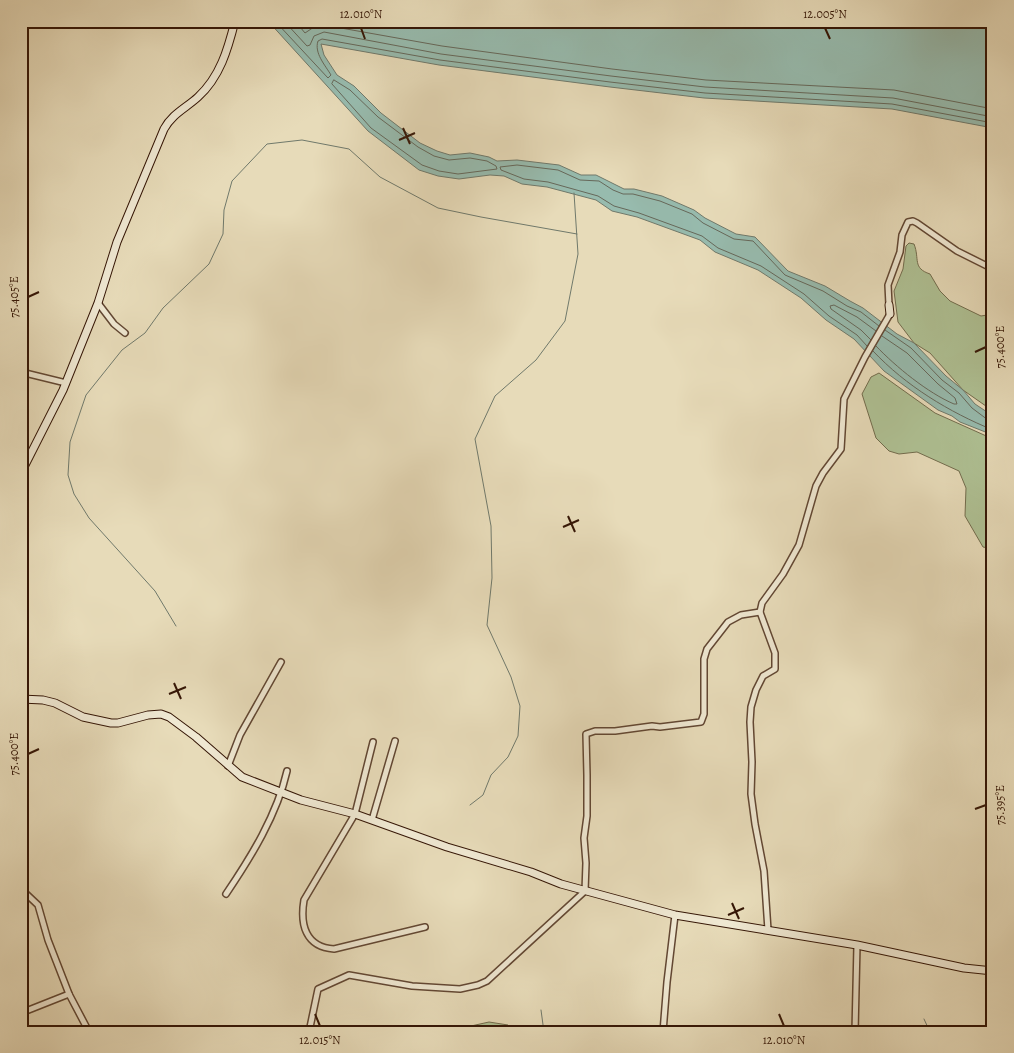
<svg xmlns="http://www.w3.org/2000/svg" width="1014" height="1053" viewBox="0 0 1014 1053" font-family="Alegreya,serif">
  <rect width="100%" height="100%" fill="#e7dbb9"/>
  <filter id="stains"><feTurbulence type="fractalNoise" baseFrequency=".004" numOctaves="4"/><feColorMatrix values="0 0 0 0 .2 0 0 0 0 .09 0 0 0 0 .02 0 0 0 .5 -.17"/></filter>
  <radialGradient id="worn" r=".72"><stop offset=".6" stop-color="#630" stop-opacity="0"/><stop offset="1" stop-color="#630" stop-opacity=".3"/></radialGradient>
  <!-- green -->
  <g fill="#afc194" stroke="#726c4d">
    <path d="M909,243L914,244C920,259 912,268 930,274L940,291L950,301L981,316L993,314V411L963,390L930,353L914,343L898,322L894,291L903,269L906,246Z"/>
    <path d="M879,373L935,413L993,439V549L983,547L965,516L966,488L959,471L917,452L899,454L889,451L876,438L862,394L871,377Z"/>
    <path d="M489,1022L508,1025L515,1032H460L471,1026Z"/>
  </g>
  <!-- water -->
  <g fill="#97bbae" stroke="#70796b">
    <path d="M45,21H101L66,25Z"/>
    <path d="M268,21H993V128L892,109L704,98L610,87L439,65L321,44L324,55L337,75L354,86L381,113L420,143L437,151L450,155L470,153L489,157L497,161L517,160L559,165L581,175H596L624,189H634L662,196L694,210L705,218L736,234L755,237L788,271L825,286L850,301L863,308L897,334L914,343L946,376L963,390L975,404L993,416V435L960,422L952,416L938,410L884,371L854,339L826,320L801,298L758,270L715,252L700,240L637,217L612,211L596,200L547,187L522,184L504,176L490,175L459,179L438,176L419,170L368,131Z"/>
  </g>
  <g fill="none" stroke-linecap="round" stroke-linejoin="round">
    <!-- shore -->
    <g stroke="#66685a" stroke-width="1">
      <path d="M275,21L328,78L331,75C325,65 314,53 318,41L322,39L440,60L610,82L705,93L892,104L993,123"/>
      <path d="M284,21L307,46L310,45L314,36L324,32L441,54L611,76L705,87L893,98L993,117"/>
      <path d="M295,21L305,33L314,27L324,25L442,46L612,69L706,80L894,90L993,109"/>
      <path d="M334,80L350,90L378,117L418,147L434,156L449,160L470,158L487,161L496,166L497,169L458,174L439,171L422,165L371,128L332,84Z"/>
      <path d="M885,330L911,348L942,380L959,393L972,408L988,420L993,421"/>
      <path d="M871,340L861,330L831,309L830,306L834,305L857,317L876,331"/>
      <path d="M867,346L857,335L829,316L804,294L761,266L718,248L702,236L639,213L614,206L598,196L548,182L524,179L501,170L500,167L517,165L558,170L580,180L599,181L613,190L623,194H633L660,201L692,214L703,223L734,239L753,241L785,275L823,291L847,306L861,312L879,326"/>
      <path d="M876,346C896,367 928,393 954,404H957L955,398L938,384L907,353L882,336"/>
      <path d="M873,351C906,386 949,412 993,430"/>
    </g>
    <!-- stream -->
    <g stroke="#70796b" stroke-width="1">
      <path d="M176,626L155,591L89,518L74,494L68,475L70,442L86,395L122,350L145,333L163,308L209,264L223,234L224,210L232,181L267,144L302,140L349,149L380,177L438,208L481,217L577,234"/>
      <path d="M470,805L483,795L491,775L508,757L518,736L520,706L511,677L487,625L492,578L491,526L475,439L495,396L536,360L565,321L578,254L574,193"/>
      <path d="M541,1010L544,1032"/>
      <path d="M924,1019L930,1032"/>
    </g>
    <defs>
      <g id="street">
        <path d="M98,303L114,324L125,333"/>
        <path d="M889,305L888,285L900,252L902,235L908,222L913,221L917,223L957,251L993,269"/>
        <path d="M21,372L66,383"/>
        <path d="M373,742L355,814L304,900C300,924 305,947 334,949L425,927"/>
        <path d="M228,766L240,735L281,662"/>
        <path d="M372,820L395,741"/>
        <path d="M21,889L38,905L48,940L69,994L89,1032"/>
        <path d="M226,894C251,857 277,815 287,771"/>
        <path d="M768,930L764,871L755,824L751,794L752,762L750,722L751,707L756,690L763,676L775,669V653L760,612L762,603L783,574L799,545L816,486L823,473L841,449L844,399L865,357L890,314"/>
        <path d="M21,1013L69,994"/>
        <path d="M309,1032L318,989L349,975L412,986L460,989L478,985L487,981L585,891L586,863L584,838L587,816V775L586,734L595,731H615L652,726L660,727L701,722L704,714V659L707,649L728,622L741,615L760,612"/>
        <path d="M663,1032L667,982L675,915"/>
        <path d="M855,1032L857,945"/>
      </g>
      <g id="secondary">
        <path d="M889,305L890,314"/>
        <path d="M21,473L63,390L98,303L117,242L164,129C172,114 186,108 198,97C220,77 228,49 235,21"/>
        <path d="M21,699L43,700L55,703L83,717L111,723H118L148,715L161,714L169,717L196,737L242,777L301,800L355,814L447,847L531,872L561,884L675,915L857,945L964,968L993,971"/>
      </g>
    </defs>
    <!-- street casing -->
    <use href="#street" stroke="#624733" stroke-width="8"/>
    <!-- secondary casing -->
    <use href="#secondary" stroke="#351606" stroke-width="9"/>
    <!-- street -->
    <use href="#street" stroke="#efe8d2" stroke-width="5"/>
    <!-- secondary -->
    <use href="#secondary" stroke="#efe8d2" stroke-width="7"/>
  </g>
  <!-- ticks -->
  <path fill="none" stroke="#351606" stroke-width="2" d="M361,28L365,39M825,28L830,39M403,128L410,144M399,140L415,133M28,297L39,292M975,352L986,347M568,516L575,532M563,527L579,520M174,683L181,699M169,694L186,687M28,754L39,749M975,809L986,805M732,903L739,919M728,915L744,908M315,1014L320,1026M779,1014L784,1026"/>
  <!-- margin -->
  <rect width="1014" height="1053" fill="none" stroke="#e7dbb9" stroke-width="55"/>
  <rect x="28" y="28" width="958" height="998" fill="none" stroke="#351606" stroke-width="2"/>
  <g font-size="12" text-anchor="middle" fill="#351606">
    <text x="361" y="18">12.010°N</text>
    <text x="825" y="18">12.005°N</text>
    <text transform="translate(14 297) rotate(-90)" y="4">75.405°E</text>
    <text transform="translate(1000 347) rotate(-90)" y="4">75.400°E</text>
    <text transform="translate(14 754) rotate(-90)" y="4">75.400°E</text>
    <text transform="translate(1000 805) rotate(-90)" y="4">75.395°E</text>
    <text x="320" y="1044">12.015°N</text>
    <text x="784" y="1044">12.010°N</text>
  </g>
  <rect width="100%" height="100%" filter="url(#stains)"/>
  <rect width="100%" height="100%" fill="url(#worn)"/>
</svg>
